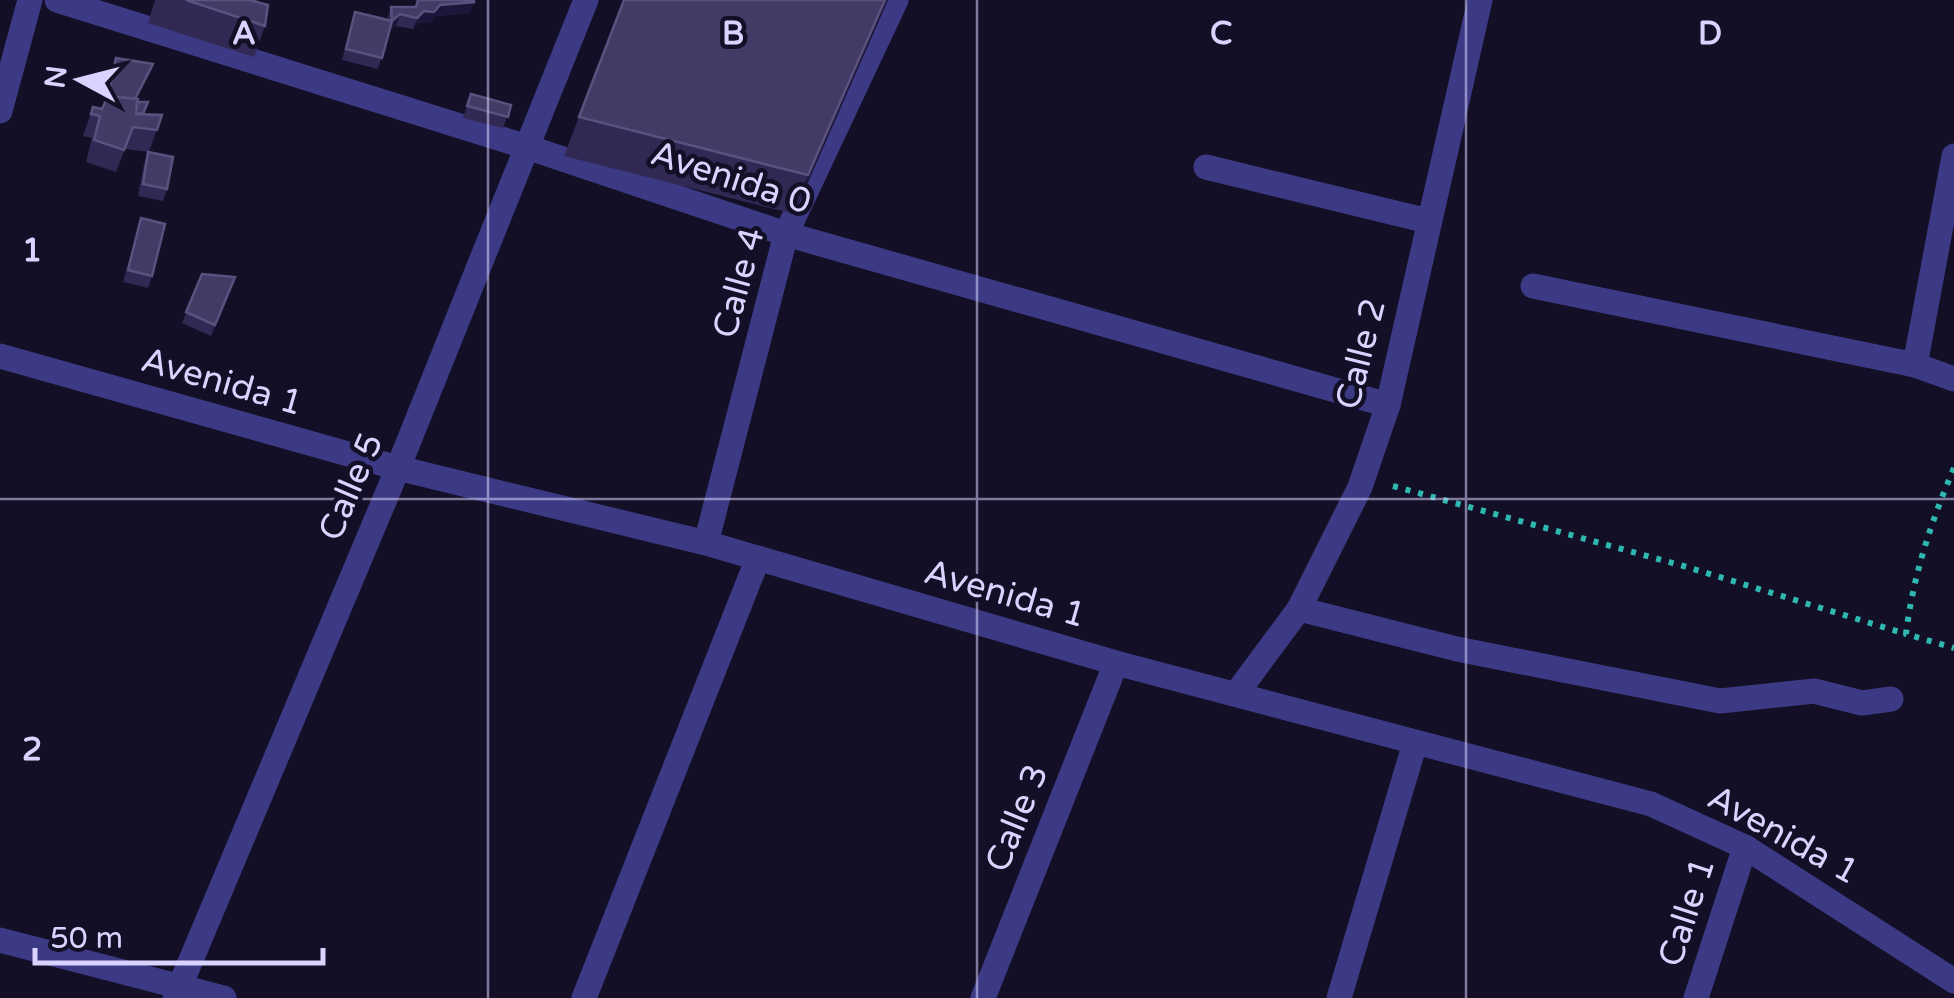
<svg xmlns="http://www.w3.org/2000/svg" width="1954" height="998" viewBox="0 0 1954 998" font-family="'Varela Round',sans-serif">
  <rect width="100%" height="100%" fill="#130f26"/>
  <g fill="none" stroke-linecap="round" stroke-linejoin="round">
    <!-- path -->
    <g stroke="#2fb8b0" stroke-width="6" stroke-dasharray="5 8" stroke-linecap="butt">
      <path d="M1954,468C1931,522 1913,576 1906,634L1954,648"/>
      <path d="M1393,486L1687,567L1906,634"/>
    </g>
    <!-- minor -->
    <g stroke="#3d3a85" stroke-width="25">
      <path d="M57,0L527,147L786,234L1388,405"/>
      <path d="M0,111L30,0"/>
      <path d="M1206,167L1428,221"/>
      <path d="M1533,286L1915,365L1954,379"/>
      <path d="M0,356L398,468L706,543L1116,663L1651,804L1745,847L1954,981"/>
      <path d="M1915,365L1954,156"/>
      <path d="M706,543L786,234L896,0"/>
      <path d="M1299,609L1457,649L1720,701L1814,691L1862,703L1891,699"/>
      <path d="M1236,694L1299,609L1360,487L1388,405L1480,0"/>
      <path d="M0,940L224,998"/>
      <path d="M175,998L398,468L586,0"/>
      <path d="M584,998L758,558"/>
      <path d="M983,998L1116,663"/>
      <path d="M1339,998L1415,743"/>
      <path d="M1696,998L1745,847"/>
    </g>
  </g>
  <!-- wall -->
  <g fill="#312854">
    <path d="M155,0H258L257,2L265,26L254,57L148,23Z"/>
    <path d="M888,0L794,214L564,156L579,117Z"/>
    <path d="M391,7H415L470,13L436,16L430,23H419L413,29L396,26L389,31L378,69L342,60L355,12L387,20Z"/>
    <path d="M116,58L153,64L136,99L143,114L162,115L149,152L125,149L116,172L86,162L92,138L83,136L93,107L102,109L105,102L112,69Z"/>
    <path d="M471,94L511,105L503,128L463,118Z"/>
    <path d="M148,152L167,189L163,201L138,196L144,164Z"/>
    <path d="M141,218L152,276L148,288L123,282Z"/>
    <path d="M202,274L235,277L211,336L182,323Z"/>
  </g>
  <!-- shaded-wall -->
  <g fill="#1d163a">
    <path d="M885,0H888L794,214L808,175Z"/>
    <path d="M474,2L470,13L436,16L430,23H419L413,29L417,18L424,11L440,5Z"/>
    <path d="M400,14L396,26L387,32L392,21Z"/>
  </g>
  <!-- building -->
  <g fill="#433a66" stroke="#5a527e" stroke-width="2.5">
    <path d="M186,0H249L268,5L265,26Z"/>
    <path d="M418,0H474V2L440,5L434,12L424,11L417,18L400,14L392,21L391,7H416Z"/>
    <path d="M624,0H885L808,175L579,117Z"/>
    <path d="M355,12L392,21L382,58L346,49Z"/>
    <path d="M116,58L153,64L135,99L108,96Z"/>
    <path d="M471,94L511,105L508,117L467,106Z"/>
    <path d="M108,96L138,99L136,114L162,115L157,130L133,127L124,150L94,140L100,116L91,114L93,107L102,109Z"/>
    <path d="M137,102H148L143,114L136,113Z"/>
    <path d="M148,152L173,157L167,189L143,184Z"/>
    <path d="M141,218L165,224L152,276L128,270Z"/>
    <path d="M202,274L235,277L215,325L186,312Z"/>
  </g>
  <!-- grid -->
  <path fill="none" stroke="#d9d4ff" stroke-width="2.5" stroke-opacity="0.55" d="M488,0V998M977,0V998M1466,0V998M0,499H1954"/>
  <g text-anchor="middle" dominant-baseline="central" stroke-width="9" stroke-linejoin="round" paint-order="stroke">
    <!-- street labels -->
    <g font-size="35" fill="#d9d4ff" stroke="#130f26">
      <text transform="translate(731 178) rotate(18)">Avenida 0</text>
      <text transform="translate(739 283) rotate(-75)">Calle 4</text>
      <text transform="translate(1361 354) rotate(-76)">Calle 2</text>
      <text transform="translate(222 382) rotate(16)">Avenida 1</text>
      <text transform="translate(351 487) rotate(-67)">Calle 5</text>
      <text transform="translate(1005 594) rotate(16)">Avenida 1</text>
      <text transform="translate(1017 818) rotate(-68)">Calle 3</text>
      <text transform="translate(1783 835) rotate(29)">Avenida 1</text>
      <text transform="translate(1687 912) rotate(-72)">Calle 1</text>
    </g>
  </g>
  <g font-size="32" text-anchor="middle" font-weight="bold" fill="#d9d4ff" stroke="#130f26" stroke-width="9" stroke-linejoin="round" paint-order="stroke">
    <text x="244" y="44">A</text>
    <text x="733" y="44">B</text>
    <text x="1221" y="44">C</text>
    <text x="1710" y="44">D</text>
    <text x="32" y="261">1</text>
    <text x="32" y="760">2</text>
  </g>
  <!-- north arrow -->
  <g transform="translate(80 80) rotate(277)" stroke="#130f26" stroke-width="8" paint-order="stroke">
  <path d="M0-8L18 38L0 25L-18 38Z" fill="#d9d4ff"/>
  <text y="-15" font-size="28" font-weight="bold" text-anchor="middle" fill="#d9d4ff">N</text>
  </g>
  <!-- scale -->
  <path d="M35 948v15h288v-15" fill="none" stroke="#d9d4ff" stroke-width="5"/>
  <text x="50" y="948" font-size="30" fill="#d9d4ff" stroke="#130f26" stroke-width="8" paint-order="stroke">50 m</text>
</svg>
